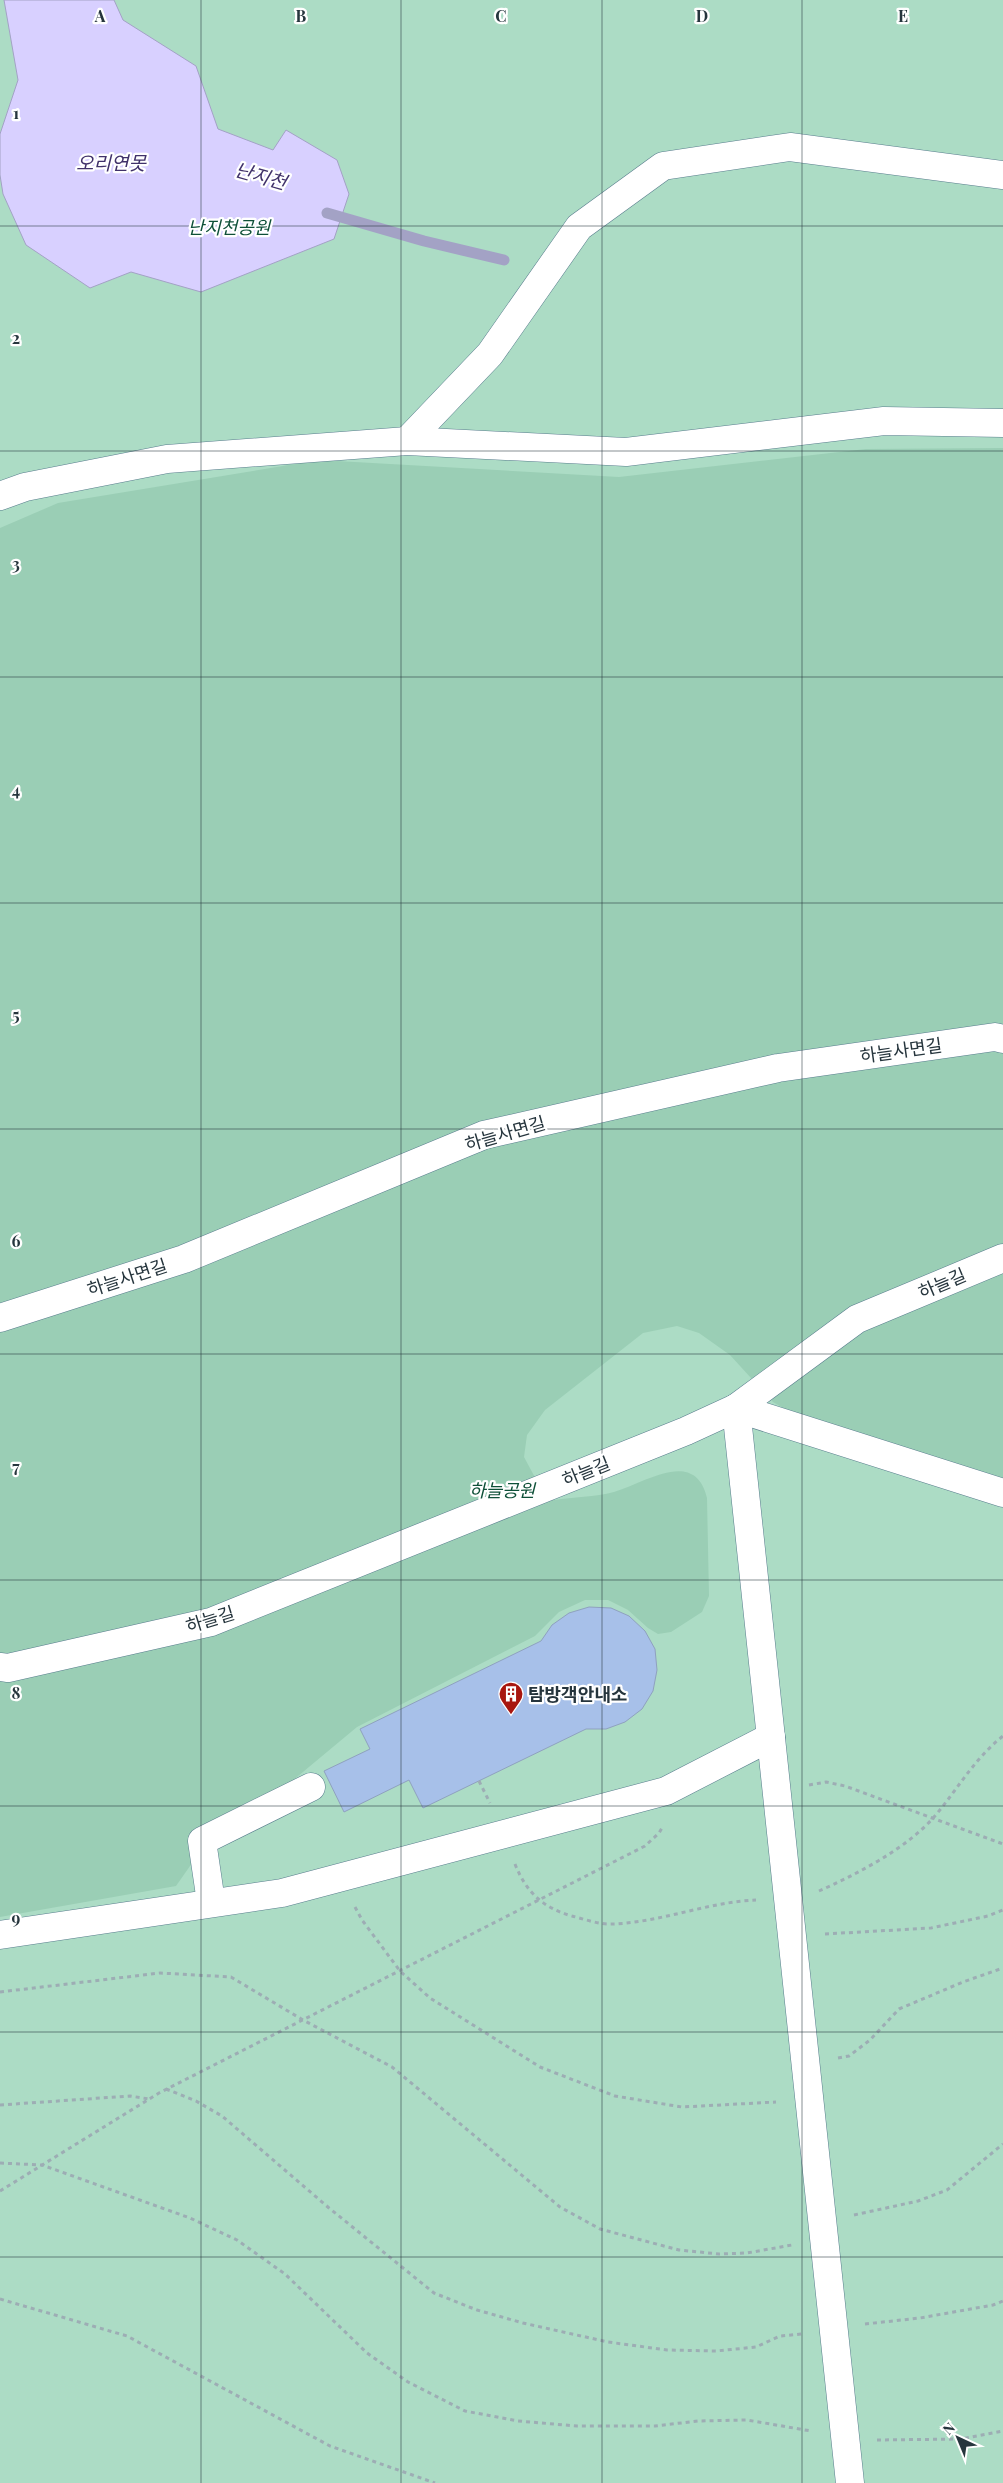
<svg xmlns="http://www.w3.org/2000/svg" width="1003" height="2483" viewBox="0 0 1003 2483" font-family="'Playfair Display','Noto Sans KR',serif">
  <rect width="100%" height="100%" fill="#e4f4fb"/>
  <!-- green -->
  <rect fill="#acdcc5" x="0" y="0" width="1003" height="2483"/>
  <!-- forest -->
  <path fill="#9aceb5" d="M1003,448V1496L795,1415L773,1402L730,1355L699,1333L677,1326L643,1333L545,1410L527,1435L524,1457L545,1496L554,1500C573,1497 595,1497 614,1492C645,1483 695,1447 707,1498L709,1596L702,1612L671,1632L658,1634L648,1628L628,1610L608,1600H585L559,1612L535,1636L357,1727L190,1866L176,1886L0,1917V528L58,503L319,460L619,477L866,449Z"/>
  <!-- water -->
  <path fill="#d8d0ff" stroke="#a3a2c5" d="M4,0H114L123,20L196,66L218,129L273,150L286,130L337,160L349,194L334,239L201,292L131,272L90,288L26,245L3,194L0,175V134L18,80Z"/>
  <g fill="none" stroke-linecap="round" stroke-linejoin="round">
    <!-- stream -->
    <path stroke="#a3a2c5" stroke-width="11" d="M327,213L424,241L504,260"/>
  </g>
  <!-- building -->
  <path fill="#a7c0e9" stroke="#8fa1bf" d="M589,1607L611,1608L629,1616L645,1631L655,1649L657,1670L653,1691L642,1709L625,1722L606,1729H586L423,1808L409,1780L344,1812L324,1771L370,1749L360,1729L541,1641L552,1625L569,1613Z"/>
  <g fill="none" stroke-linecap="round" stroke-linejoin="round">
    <defs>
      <g id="minor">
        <path d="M407,441L490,354L579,227L663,166L790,147L1003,175"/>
        <path d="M0,496L25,487L167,459L407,441L626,452L884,421L1003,423"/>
        <path d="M0,1318L184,1259L484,1135L778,1068L995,1037L1003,1039"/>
        <path d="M0,1667L8,1668L211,1622L686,1431L736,1408L857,1319L1003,1258"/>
        <path d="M211,1902L202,1841L311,1787"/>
        <path d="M0,1935L282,1893L666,1791L771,1737"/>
        <path d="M850,2483L736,1408L1003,1493"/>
      </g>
    </defs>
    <!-- minor casing -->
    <use href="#minor" stroke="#587d8d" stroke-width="29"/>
    <!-- path -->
    <g stroke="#9dadb4" stroke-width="3" stroke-dasharray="4 4" stroke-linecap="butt">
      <path d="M479,1781L490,1803"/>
      <path d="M809,1785L826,1782L845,1786L1003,1844"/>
      <path d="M515,1864C526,1892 543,1908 572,1916C584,1919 600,1925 613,1924C662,1922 708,1902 756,1900"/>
      <path d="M819,1891C857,1874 906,1849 934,1817C958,1789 973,1760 1003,1736"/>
      <path d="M355,1907L362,1920L400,1971L430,1998L540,2067L615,2096L682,2107L776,2102"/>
      <path d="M825,1934L931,1928L988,1916L1003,1910"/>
      <path d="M0,1992L160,1973L231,1977L303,2020L392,2067L560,2207L600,2229L679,2250L719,2254L747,2253L792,2245"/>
      <path d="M838,2058L849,2056L870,2040L899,2009L963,1982L1003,1968"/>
      <path d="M166,2089L196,2101L222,2116L329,2208L434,2293L477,2310L523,2323L608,2342L667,2350L716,2351L756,2347L780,2336L802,2334"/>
      <path d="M0,2105L130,2096L149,2099"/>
      <path d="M0,2163L42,2165L190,2218L237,2240L285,2274L367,2353L408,2382L465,2411L518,2421L577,2426H655L698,2421L747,2420L811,2431"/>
      <path d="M0,2191L159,2093L645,1846L659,1833L663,1826"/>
      <path d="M854,2215L918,2201L947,2190L1003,2144"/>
      <path d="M0,2299L127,2336L330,2446L435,2483"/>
      <path d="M865,2324L920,2318L993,2305L1003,2301"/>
      <path d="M877,2440L961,2439L1003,2431"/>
    </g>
    <!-- minor -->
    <use href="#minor" stroke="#fff" stroke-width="28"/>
  </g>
  <!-- grid -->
  <path fill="none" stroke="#26353d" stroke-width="1" stroke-opacity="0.55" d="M201,0V2483M401,0V2483M602,0V2483M802,0V2483M0,226H1003M0,451H1003M0,677H1003M0,903H1003M0,1129H1003M0,1354H1003M0,1580H1003M0,1806H1003M0,2032H1003M0,2257H1003"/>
  <!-- icons -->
  <defs>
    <symbol id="building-pin" viewBox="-11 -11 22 30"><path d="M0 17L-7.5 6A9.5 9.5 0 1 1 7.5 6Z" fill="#a8160f" stroke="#fff"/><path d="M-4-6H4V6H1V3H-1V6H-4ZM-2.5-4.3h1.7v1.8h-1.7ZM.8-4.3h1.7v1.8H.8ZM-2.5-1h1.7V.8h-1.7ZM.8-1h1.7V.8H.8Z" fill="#fff"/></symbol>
  </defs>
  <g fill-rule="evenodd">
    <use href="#building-pin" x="497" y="1680" width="28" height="38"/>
  </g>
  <g text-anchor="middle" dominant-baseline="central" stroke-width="4.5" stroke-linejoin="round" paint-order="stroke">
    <!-- park labels -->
    <g font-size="18" font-style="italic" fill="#0e5038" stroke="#fff">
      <text x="229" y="227">난지천공원</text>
      <text x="502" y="1490">하늘공원</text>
    </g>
    <!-- street labels -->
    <g font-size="18" fill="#26353d" stroke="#fff">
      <text transform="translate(901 1050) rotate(-8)">하늘사면길</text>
      <text transform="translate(505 1133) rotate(-16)">하늘사면길</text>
      <text transform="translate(127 1277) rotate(-18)">하늘사면길</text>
      <text transform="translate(942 1283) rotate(-23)">하늘길</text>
      <text transform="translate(586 1471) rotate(-22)">하늘길</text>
      <text transform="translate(210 1619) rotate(-17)">하늘길</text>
    </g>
    <!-- poi labels -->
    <g font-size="18" font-weight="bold" fill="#26353d" stroke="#fff" text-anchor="start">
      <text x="528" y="1694">탐방객안내소</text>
    </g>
    <!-- water labels -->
    <g font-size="19" font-style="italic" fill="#40316a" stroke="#fff">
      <text x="111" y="162">오리연못</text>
      <text transform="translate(261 175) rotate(16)">난지천</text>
    </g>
  </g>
  <g font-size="16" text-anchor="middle" font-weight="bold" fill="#26353d" stroke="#fff" stroke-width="4.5" stroke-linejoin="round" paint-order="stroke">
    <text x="100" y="22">A</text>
    <text x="301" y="22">B</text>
    <text x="501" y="22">C</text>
    <text x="702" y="22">D</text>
    <text x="903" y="22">E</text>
    <text x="16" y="119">1</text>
    <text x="16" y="344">2</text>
    <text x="16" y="570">3</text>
    <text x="16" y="796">4</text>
    <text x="16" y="1021">5</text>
    <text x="16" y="1247">6</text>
    <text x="16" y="1473">7</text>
    <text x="16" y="1699">8</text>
    <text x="16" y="1924">9</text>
  </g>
  <!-- north arrow -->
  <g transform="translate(958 2438) rotate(316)" stroke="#ffffff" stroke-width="4" paint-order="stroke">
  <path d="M0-4L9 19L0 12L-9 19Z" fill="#26353d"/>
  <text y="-8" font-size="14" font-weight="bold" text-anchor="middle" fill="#26353d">N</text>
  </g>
</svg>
